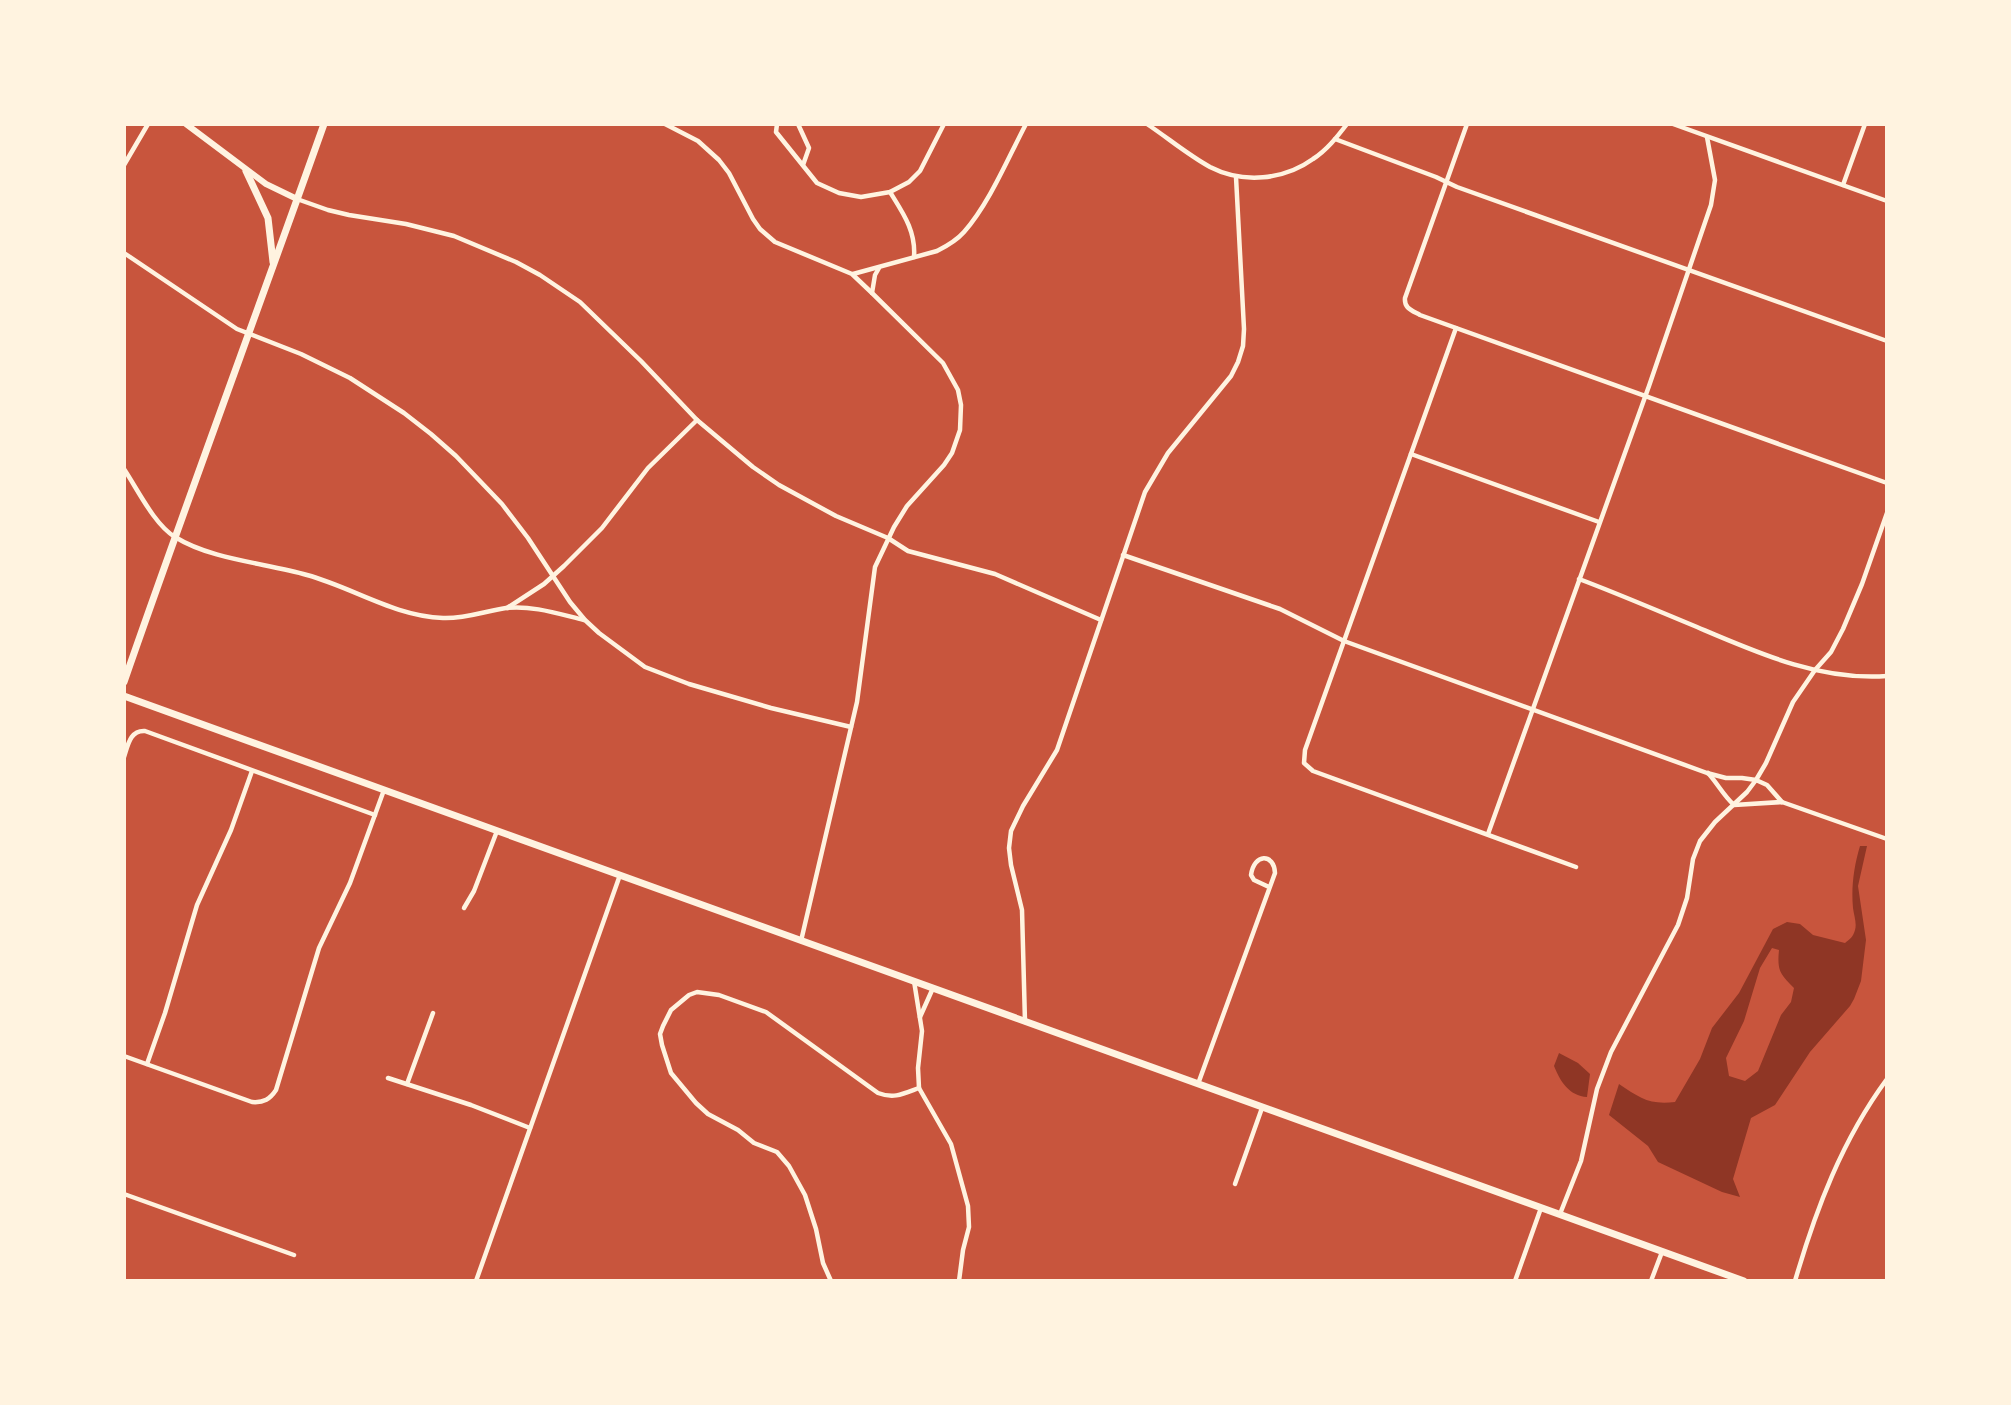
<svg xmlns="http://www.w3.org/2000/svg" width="2011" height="1405" viewBox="0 0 2011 1405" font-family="'Space Grotesk',sans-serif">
  <rect width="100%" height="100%" fill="#c8553d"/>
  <!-- water -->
  <g fill="#8f3625" fill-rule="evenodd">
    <path d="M1860,846H1867L1858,886L1866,940L1861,981L1854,999L1850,1006L1810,1052L1775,1105L1751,1118L1733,1179L1740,1197L1722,1192L1658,1162L1648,1146L1609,1115L1619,1084C1640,1098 1649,1105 1675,1102L1700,1059L1712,1028L1739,993L1773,929L1787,922L1800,924L1813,935L1845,943C1850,939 1853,937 1855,930C1857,923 1854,916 1853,908C1851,887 1854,866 1860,846ZM1772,948L1779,950C1777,971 1780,974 1794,988L1791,1002L1781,1015L1758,1071L1745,1081L1729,1076L1726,1058L1744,1021L1760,968Z"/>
    <path d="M1559,1053L1578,1063L1590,1074L1587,1097C1569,1096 1560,1081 1554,1066Z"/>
  </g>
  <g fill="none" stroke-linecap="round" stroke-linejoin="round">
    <!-- minor -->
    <g stroke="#fff3e0" stroke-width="4.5">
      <path d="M665,124L698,141L719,160L729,173L753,219L760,229L775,242L852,274L872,293L943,363L958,390L961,405L960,430L952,453L944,465L907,506L894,527L875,567L857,702L801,941"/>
      <path d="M777,124L776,132L817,183L839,193L861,197L890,192L909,182L920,171L944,124"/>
      <path d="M798,124L809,148L803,165"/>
      <path d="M1147,124C1168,138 1188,155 1210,167C1243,184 1284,180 1313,159C1327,150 1337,137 1347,124"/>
      <path d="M1467,124L1405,298C1404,308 1411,310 1420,315L1887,483"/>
      <path d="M1673,124L1887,201"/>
      <path d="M1335,139L1436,177L1457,187L1887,341"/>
      <path d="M124,165L148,124"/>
      <path d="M1843,185L1865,124"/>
      <path d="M890,192C903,213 916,231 914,257"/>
      <path d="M297,199L328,210L349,215L406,224L454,236L516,262L540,275L580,302L641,361L697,420L753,467L779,485L836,516L888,538L908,551L995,574L1101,620"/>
      <path d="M124,253L237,329L301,354L350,378L404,413L431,434L456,456L502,504L528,538L570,602L585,620L599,633L645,667L689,684L771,708L851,727"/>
      <path d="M853,274L937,251C947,246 957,240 964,232C989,204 1008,158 1026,124"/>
      <path d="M872,293L875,275L879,268"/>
      <path d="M1456,328L1305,750L1304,763L1313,771L1576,867"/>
      <path d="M1411,454L1599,522"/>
      <path d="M124,469C138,490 154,524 175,537C212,560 266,563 307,575C354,588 394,616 443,618C465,619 485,611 506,608C532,605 559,614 584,620"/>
      <path d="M1123,555L1280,609L1344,641L1707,773L1726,778H1742L1756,780L1767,785L1782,802"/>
      <path d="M1579,579C1619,594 1658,611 1697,627C1758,653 1820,681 1887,676"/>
      <path d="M507,608L544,584L564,566L602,528L648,468L697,420"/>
      <path d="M124,757C128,745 130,730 145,731L375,815"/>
      <path d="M1708,773C1718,784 1723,795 1734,805L1782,802L1887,839"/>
      <path d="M1488,834L1649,386L1711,205L1715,180L1707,137"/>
      <path d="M464,908L474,891L497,831"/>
      <path d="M914,981L922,1031L918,1068L919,1088"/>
      <path d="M920,1017L933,988"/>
      <path d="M1025,1022L1022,910L1011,865L1009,848L1011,831L1023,806L1057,750L1145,492L1168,453L1231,376L1238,362L1243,346L1244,329L1236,177"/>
      <path d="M124,1056L252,1102C264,1103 270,1099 276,1090L319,948L350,883L384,790"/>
      <path d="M147,1064L165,1013L197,905L231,830L252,771"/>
      <path d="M388,1078L471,1105L530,1128"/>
      <path d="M407,1084L433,1013"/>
      <path d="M1198,1084L1275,873C1274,853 1254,853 1251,875L1254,880L1269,887"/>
      <path d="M1235,1184L1262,1108"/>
      <path d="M124,1194L294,1255"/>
      <path d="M1560,1214L1581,1161L1597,1089L1611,1052L1678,925L1687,898L1693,859L1700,841L1715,822L1747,792L1756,780L1766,763L1793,702L1815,670L1831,652L1843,629L1862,584L1887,513"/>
      <path d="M476,1281L620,875"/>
      <path d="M831,1281L823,1263L816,1229L805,1195L789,1166L777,1152L754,1143L738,1130L708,1114L696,1103L671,1073L662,1045L660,1034L663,1026L671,1010L689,995L697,992L719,995L766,1012L878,1093C894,1099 903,1094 919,1088L951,1144L968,1206L969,1227L963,1250L959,1281"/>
      <path d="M1515,1281L1541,1208"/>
      <path d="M1651,1281L1662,1252"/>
      <path d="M1795,1281C1816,1209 1842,1140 1887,1079"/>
    </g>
    <!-- tertiary -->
    <path stroke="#fff3e0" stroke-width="6" d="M186,124L266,184L297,199"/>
    <!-- secondary -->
    <g stroke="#fff3e0" stroke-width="7">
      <path d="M246,171L268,218L273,262"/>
      <path d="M124,682C189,495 258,310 324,124"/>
      <path d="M124,696L1744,1281"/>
    </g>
  </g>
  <!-- border -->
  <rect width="2011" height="1405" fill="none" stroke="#fff3e0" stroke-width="252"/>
</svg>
